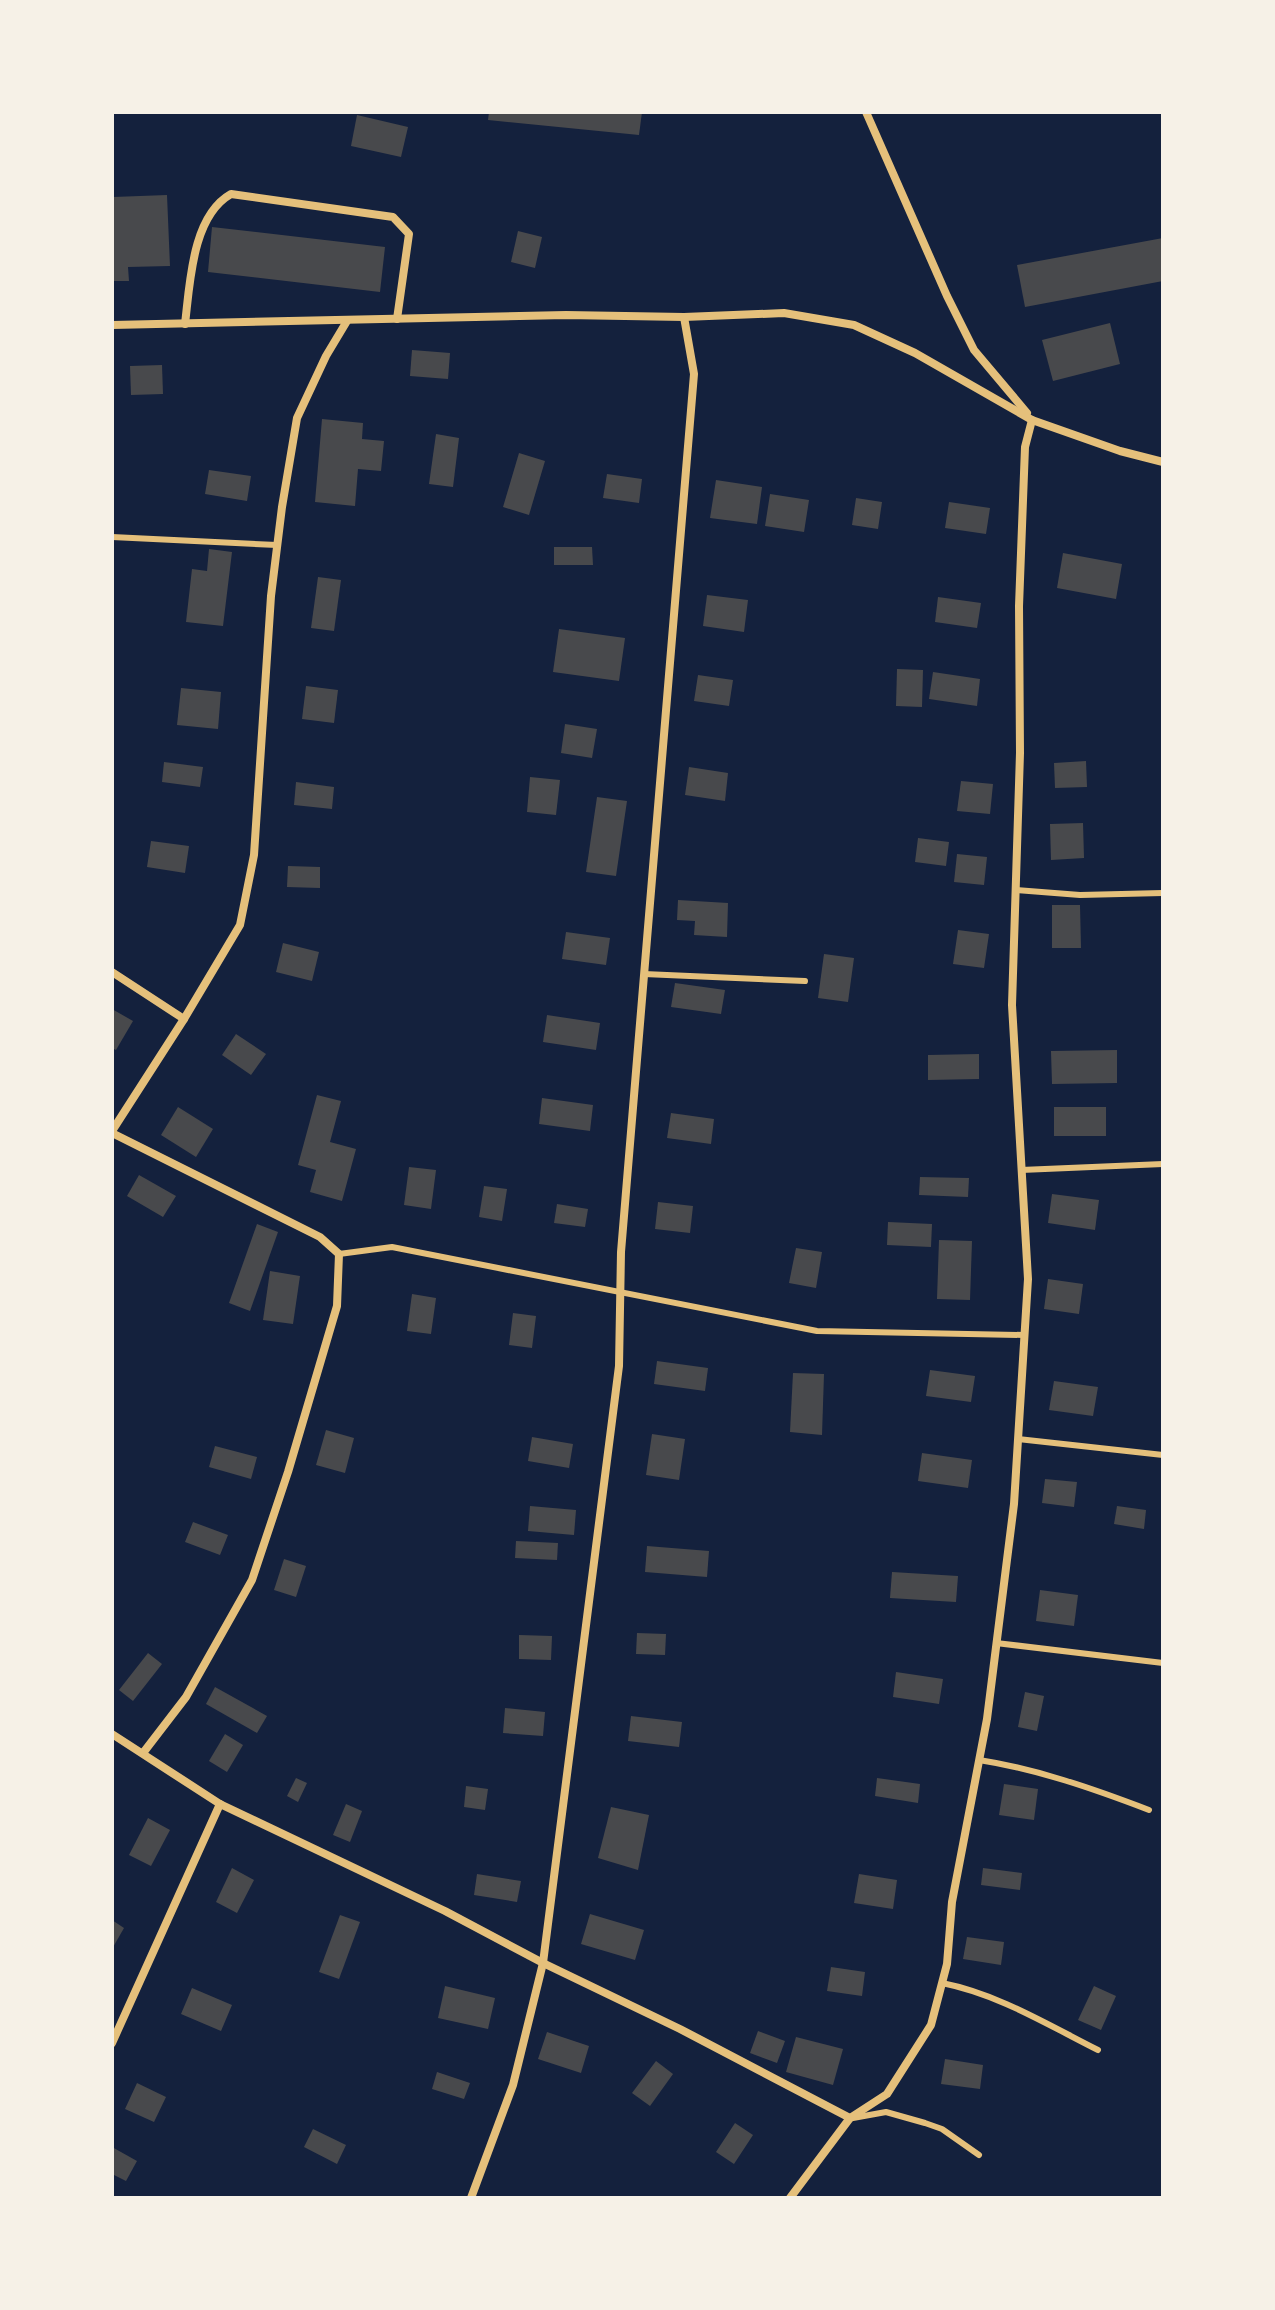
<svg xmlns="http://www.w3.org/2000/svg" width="1275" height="2310" viewBox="0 0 1275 2310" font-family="'Fira Sans',sans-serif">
  <rect width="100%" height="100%" fill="#14213d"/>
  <!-- building -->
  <g fill="#48494c">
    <path d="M489,112H642L639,135L488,120Z"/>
    <path d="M357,115L408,127L401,157L351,146Z"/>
    <path d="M167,195L170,266L128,267L129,281H112L113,197Z"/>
    <path d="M212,227L385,247L380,292L208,272Z"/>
    <path d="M518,231L542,237L535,268L511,262Z"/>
    <path d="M1163,238V281L1025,307L1017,265Z"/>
    <path d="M1110,323L1120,364L1053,381L1042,340Z"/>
    <path d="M412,350L450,353L448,379L410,376Z"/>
    <path d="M162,365L163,394L131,395L130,366Z"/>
    <path d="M322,419L363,423L362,439L384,441L381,471L358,469L355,506L315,502Z"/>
    <path d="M436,434L459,438L453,487L429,484Z"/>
    <path d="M519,453L545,461L529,515L503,507Z"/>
    <path d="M209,470L251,476L247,501L205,494Z"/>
    <path d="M607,474L642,479L639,503L603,498Z"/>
    <path d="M716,480L762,487L757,524L710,518Z"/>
    <path d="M770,494L809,500L804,532L765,526Z"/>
    <path d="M856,498L882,502L878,529L852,525Z"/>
    <path d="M949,502L990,508L986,534L945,528Z"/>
    <path d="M554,547H592L593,565H554Z"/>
    <path d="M209,549L232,552L223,626L186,622L192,569L207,571Z"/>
    <path d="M1063,553L1122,564L1116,599L1057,588Z"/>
    <path d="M318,577L341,580L334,631L311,628Z"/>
    <path d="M707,595L748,600L744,632L703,626Z"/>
    <path d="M938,597L981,603L977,628L935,622Z"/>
    <path d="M559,629L625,638L619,681L553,672Z"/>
    <path d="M897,669L923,670L922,707L896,706Z"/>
    <path d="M933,672L980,679L977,706L929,699Z"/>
    <path d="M698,675L733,680L729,706L694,701Z"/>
    <path d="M306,686L338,690L334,723L302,719Z"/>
    <path d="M181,688L221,692L218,729L177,725Z"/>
    <path d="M565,724L597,729L592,758L561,753Z"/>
    <path d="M1086,761L1087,787L1055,788L1054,763Z"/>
    <path d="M164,762L203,767L200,787L162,782Z"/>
    <path d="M689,767L728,773L725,801L685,795Z"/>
    <path d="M530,777L560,780L556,815L527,812Z"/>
    <path d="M961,781L993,784L990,814L957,811Z"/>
    <path d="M296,782L334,787L332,809L294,805Z"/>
    <path d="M597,797L627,801L616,876L586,872Z"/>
    <path d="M1083,823L1084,858L1051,860L1050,824Z"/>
    <path d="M918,838L949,842L946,866L915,862Z"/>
    <path d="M151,841L189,846L185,873L147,867Z"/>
    <path d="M957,854L987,857L984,885L954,882Z"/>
    <path d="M288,866L320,867V888L287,887Z"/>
    <path d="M678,900L728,903L727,937L694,935L695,921L677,920Z"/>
    <path d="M1052,905H1080L1081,948H1052Z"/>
    <path d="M958,930L989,934L984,968L953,964Z"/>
    <path d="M566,932L610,938L606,965L562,959Z"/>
    <path d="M283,943L319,952L312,981L276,972Z"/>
    <path d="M824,954L854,958L848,1002L818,998Z"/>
    <path d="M675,983L725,990L721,1014L671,1007Z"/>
    <path d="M112,1009L133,1021L116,1050L112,1048Z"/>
    <path d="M547,1015L600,1023L596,1050L543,1042Z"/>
    <path d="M236,1034L266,1054L251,1075L222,1055Z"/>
    <path d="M1117,1050V1083L1052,1084L1051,1051Z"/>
    <path d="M979,1054V1079L928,1080V1055Z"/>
    <path d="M317,1095L341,1101L330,1142L356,1149L342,1201L310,1192L316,1170L298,1165Z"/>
    <path d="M542,1098L593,1105L590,1131L539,1124Z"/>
    <path d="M178,1107L213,1129L196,1157L161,1135Z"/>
    <rect x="1054" y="1107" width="52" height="29"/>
    <path d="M671,1113L714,1119L711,1144L667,1138Z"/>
    <path d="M409,1167L436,1170L431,1209L404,1205Z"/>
    <path d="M139,1175L176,1196L163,1217L127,1196Z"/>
    <path d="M920,1177L969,1178L968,1197L919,1195Z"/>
    <path d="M484,1186L507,1189L502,1221L479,1217Z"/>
    <path d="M1052,1194L1099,1200L1095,1230L1048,1223Z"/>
    <path d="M658,1202L693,1206L690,1233L655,1229Z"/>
    <path d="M557,1204L588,1209L585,1227L554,1223Z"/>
    <path d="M888,1222L932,1224L931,1247L887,1245Z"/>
    <path d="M257,1224L278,1232L250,1311L229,1303Z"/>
    <path d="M939,1240L972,1241L970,1300L937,1299Z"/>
    <path d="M796,1248L822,1252L816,1288L789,1283Z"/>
    <path d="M270,1271L300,1276L293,1324L263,1320Z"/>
    <path d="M1048,1279L1083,1284L1079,1314L1044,1309Z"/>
    <path d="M412,1294L436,1298L431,1334L407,1331Z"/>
    <path d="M513,1313L536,1316L532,1348L509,1345Z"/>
    <path d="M657,1361L708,1368L705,1391L654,1384Z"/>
    <path d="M930,1370L975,1376L971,1402L926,1396Z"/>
    <path d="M793,1373L824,1374L822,1435L790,1432Z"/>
    <path d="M1054,1381L1098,1387L1093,1416L1049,1410Z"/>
    <path d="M326,1430L354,1438L345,1473L316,1465Z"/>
    <path d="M652,1434L685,1439L679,1480L646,1475Z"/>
    <path d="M532,1437L573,1444L569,1468L528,1461Z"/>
    <path d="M215,1446L257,1457L251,1479L209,1467Z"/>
    <path d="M922,1453L972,1460L968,1488L918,1481Z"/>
    <path d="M1045,1479L1077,1482L1074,1507L1042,1503Z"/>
    <path d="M530,1506L576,1510L574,1535L528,1531Z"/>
    <path d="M1117,1506L1146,1510L1144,1529L1114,1524Z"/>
    <path d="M193,1522L228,1535L220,1555L185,1542Z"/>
    <path d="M516,1541L558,1543L557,1560L515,1558Z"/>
    <path d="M647,1546L709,1551L707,1577L645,1572Z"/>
    <path d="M284,1559L306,1566L296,1597L274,1590Z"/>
    <path d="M892,1572L958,1576L956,1602L890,1598Z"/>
    <path d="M1040,1590L1078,1595L1074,1626L1036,1621Z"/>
    <path d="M637,1633L666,1634L665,1655L636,1654Z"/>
    <path d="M519,1635L552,1636L551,1660L519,1659Z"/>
    <path d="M148,1653L162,1664L133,1701L119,1690Z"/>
    <path d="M896,1672L943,1679L939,1704L893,1697Z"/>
    <path d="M215,1687L267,1716L257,1733L206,1704Z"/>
    <path d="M1025,1692L1044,1696L1037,1731L1018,1727Z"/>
    <path d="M505,1708L545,1712L543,1736L503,1733Z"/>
    <path d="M631,1716L682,1722L679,1747L628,1741Z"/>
    <path d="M225,1734L243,1745L227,1772L209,1761Z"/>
    <path d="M296,1778L307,1783L298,1802L287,1796Z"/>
    <path d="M877,1778L920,1784L918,1803L875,1796Z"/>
    <path d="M1004,1784L1038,1789L1034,1820L999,1815Z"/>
    <path d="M466,1786L488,1789L485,1810L464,1807Z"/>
    <path d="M346,1804L362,1811L350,1842L333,1835Z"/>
    <path d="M611,1807L649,1815L638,1870L598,1858Z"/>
    <path d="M148,1818L170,1830L151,1866L129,1855Z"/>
    <path d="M232,1868L254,1880L237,1913L216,1902Z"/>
    <path d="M983,1868L1022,1873L1020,1890L981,1885Z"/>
    <path d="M477,1874L521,1881L517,1902L474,1895Z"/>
    <path d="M859,1874L897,1880L893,1909L854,1903Z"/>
    <path d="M590,1914L644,1930L635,1960L581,1944Z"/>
    <path d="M340,1915L360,1922L339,1979L319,1972Z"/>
    <path d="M112,1920L124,1928L112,1949Z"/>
    <path d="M967,1937L1004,1942L1001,1965L963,1959Z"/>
    <path d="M831,1967L865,1972L862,1996L827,1991Z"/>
    <path d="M445,1986L495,1998L488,2029L438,2018Z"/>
    <path d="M1094,1986L1116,1996L1101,2030L1078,2020Z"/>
    <path d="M192,1988L232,2005L221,2031L181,2014Z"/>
    <path d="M758,2031L785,2041L777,2063L750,2053Z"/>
    <path d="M547,2032L589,2046L581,2073L538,2059Z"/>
    <path d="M796,2037L843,2049L833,2085L786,2072Z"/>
    <path d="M945,2059L983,2065L980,2089L941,2084Z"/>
    <path d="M656,2061L673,2074L650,2106L632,2093Z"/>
    <path d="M437,2072L470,2083L464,2099L432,2089Z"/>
    <path d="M137,2083L166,2097L154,2122L125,2109Z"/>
    <path d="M735,2123L753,2135L734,2164L716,2152Z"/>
    <path d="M313,2129L346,2145L337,2164L304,2147Z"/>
    <path d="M112,2147L137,2161L126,2181L112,2174Z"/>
  </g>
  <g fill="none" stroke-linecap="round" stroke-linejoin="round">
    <!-- service -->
    <g stroke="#e5c07b" stroke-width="6">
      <path d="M112,537L277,545"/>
      <path d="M1016,890L1080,895L1163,893"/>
      <path d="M644,974L805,981"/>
      <path d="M1021,1170L1163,1164"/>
      <path d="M339,1254L392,1247L817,1331L1024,1335"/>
      <path d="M1018,1439L1163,1455"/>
      <path d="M996,1643L1163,1663"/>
      <path d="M979,1760C1037,1769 1094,1789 1149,1810"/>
      <path d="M942,1983C998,1994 1048,2025 1098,2050"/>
      <path d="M853,2118L886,2112L925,2123L942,2129L979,2155"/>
    </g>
    <!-- minor -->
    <g stroke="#e5c07b" stroke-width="8">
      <path d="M866,112L947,296L974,350L1027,413"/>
      <path d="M185,324C190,283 192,216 231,194L393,217L409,234L397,319"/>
      <path d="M112,325L566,315L684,317L784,313L854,325L915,353L1032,420L1120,451L1163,462"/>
      <path d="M112,972L184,1019"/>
      <path d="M112,1131L184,1019L240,925L254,855L271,596L282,507L297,418L326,356L347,321"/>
      <path d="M112,1133L320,1237L339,1254L337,1306L288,1472L252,1580L186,1697L143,1753"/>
      <path d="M112,1734L220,1804L445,1911L543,1963L680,2029L850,2118"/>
      <path d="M112,2043L220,1804"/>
      <path d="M471,2198L513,2085L543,1963L619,1366L621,1252L694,374L684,317"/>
      <path d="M790,2198L850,2118L887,2094L931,2025L947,1964L952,1902L987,1719L1014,1504L1028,1279L1012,1005L1020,753L1019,606L1025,447L1032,420"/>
    </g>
  </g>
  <!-- border -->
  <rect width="1275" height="2310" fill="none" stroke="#f6f1e7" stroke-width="228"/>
</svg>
